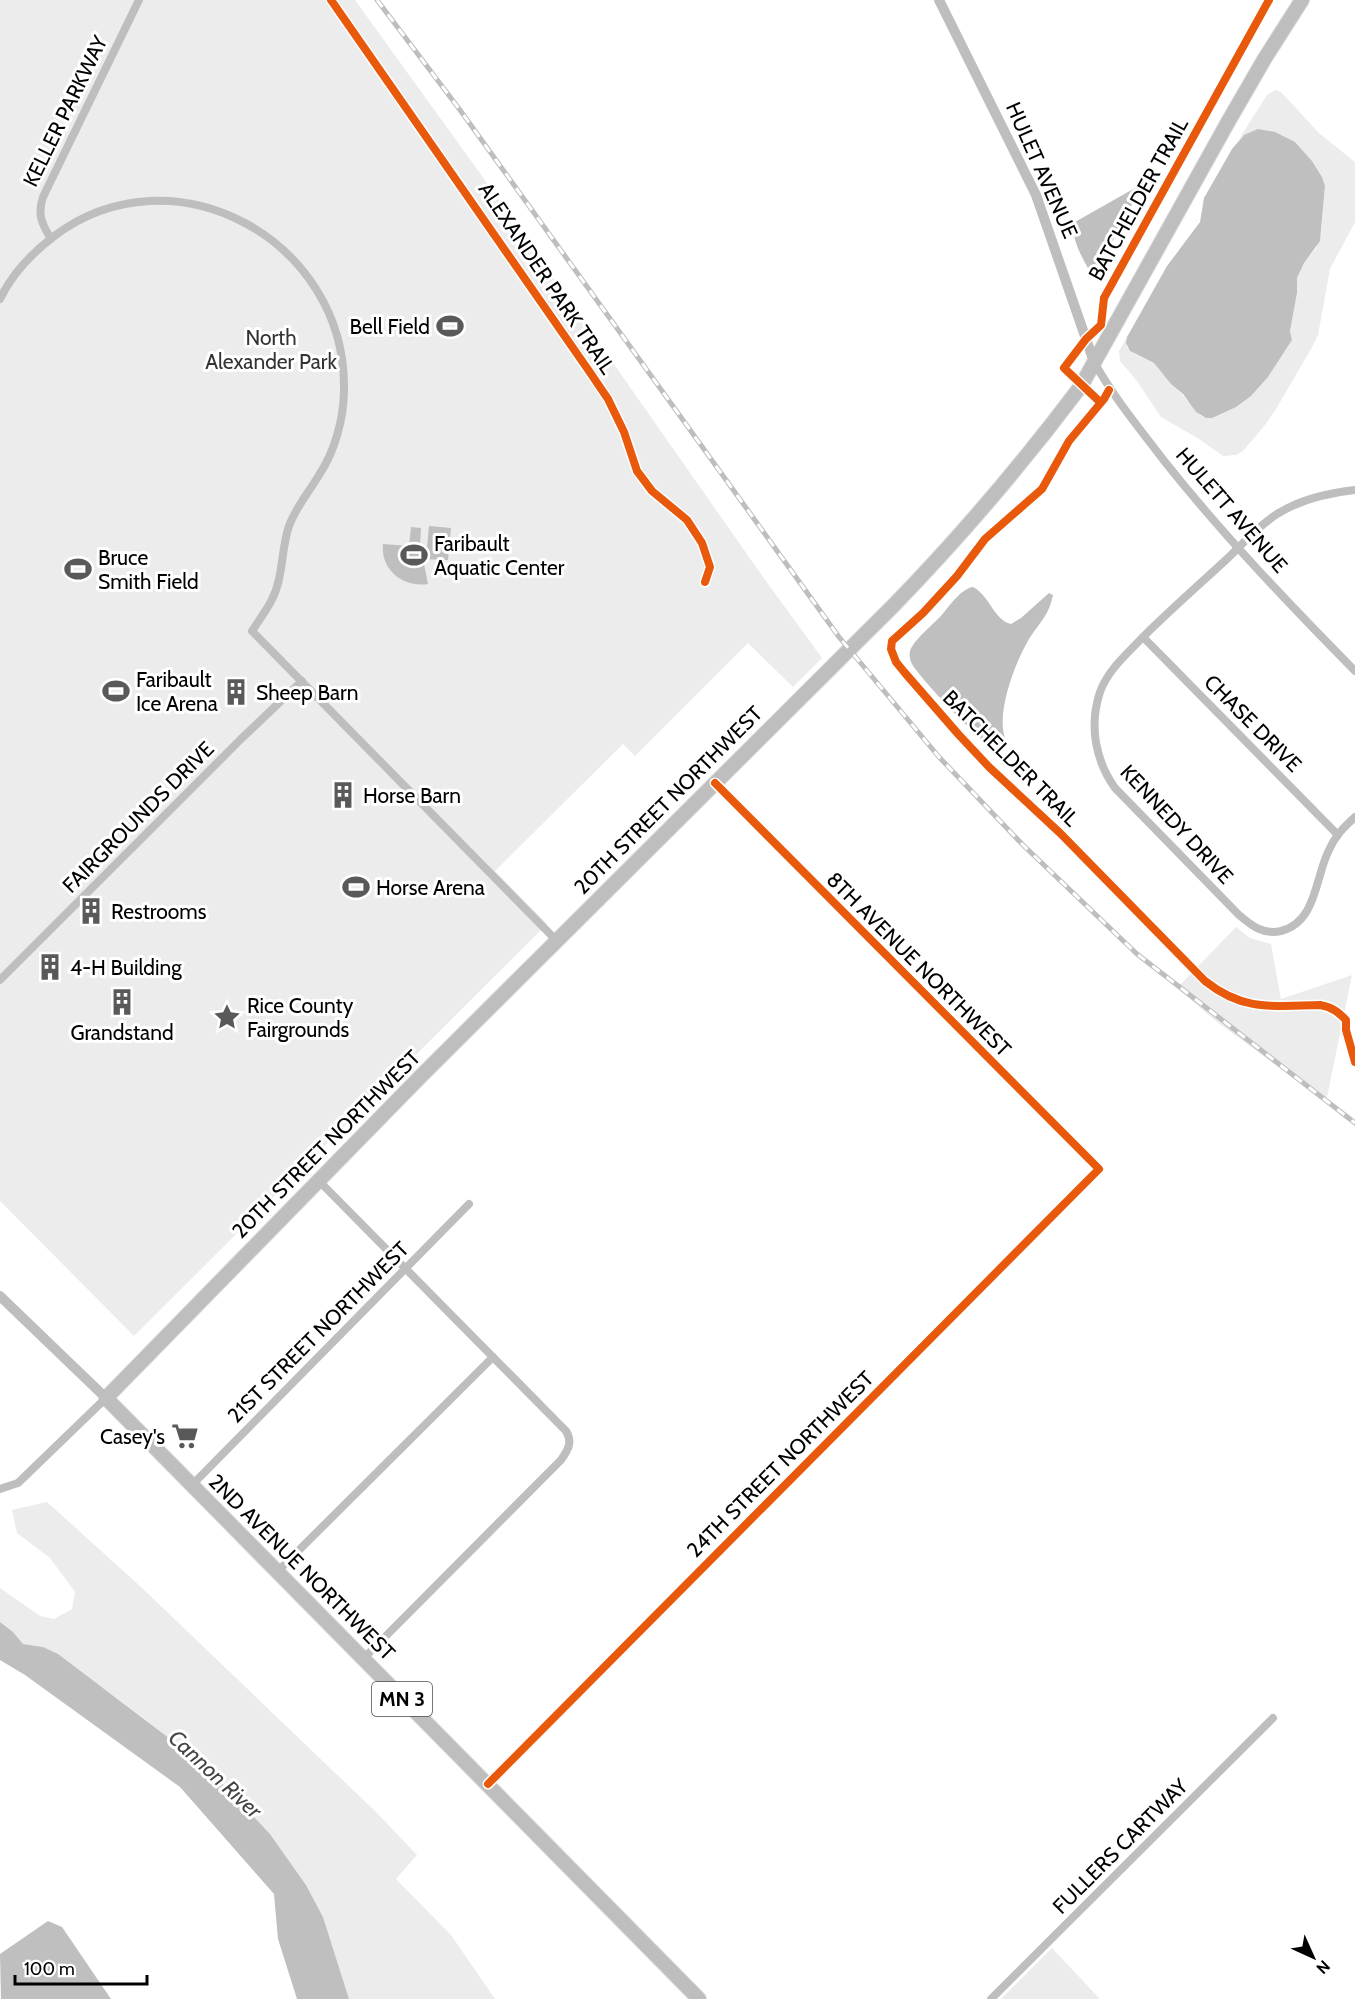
<svg xmlns="http://www.w3.org/2000/svg" width="1355" height="1999" viewBox="0 0 1355 1999" font-family="Cabin,sans-serif">
  <rect width="100%" height="100%" fill="#fff"/>
  <!-- green -->
  <g fill="#ececec">
    <path d="M0,0H355L482,176L763,577L822,658L793,687L748,643L635,756L623,744L495,871L547,924L134,1336L0,1201Z"/>
    <path d="M1275,90L1281,92L1319,133L1355,162V222L1330,269L1318,335L1311,349L1276,409L1265,425L1243,451L1236,455L1223,456L1199,439L1161,417L1137,381L1120,361L1119,351L1127,337V347L1134,354L1154,363L1201,416L1212,418L1251,396L1268,377L1292,340L1290,331L1297,293V278L1304,263L1316,248L1321,235L1325,186L1322,177L1312,161L1295,142L1244,135L1239,139L1267,95Z"/>
    <path d="M1236,927L1250,938L1271,944L1281,999L1352,975L1326,1102L1217,1022L1177,988Z"/>
    <path d="M47,1502L141,1587L376,1812L417,1855L396,1879L451,1935L495,1999H349L323,1917L306,1885L270,1834L206,1766L117,1698L43,1647L23,1644L13,1632L0,1622V1588L40,1616L54,1619L72,1609L75,1592L50,1558L17,1533L12,1510Z"/>
    <path d="M1052,1948L1100,1999H1001Z"/>
  </g>
  <!-- water -->
  <g fill="#bfbfbf">
    <path d="M1258,129L1275,132L1295,142L1312,161L1322,177L1325,186L1320,241L1304,263L1297,278V293L1290,331L1292,340L1268,377L1251,396L1236,407L1212,418H1206L1196,412L1183,394L1171,384L1154,363L1130,351L1126,343L1127,337L1167,266L1200,222L1204,198L1232,149L1244,135Z"/>
    <path d="M1135,188L1137,189C1138,199 1103,260 1094,269L1088,268C1082,258 1069,234 1075,222Z"/>
    <path d="M429,526L451,528L448,560L423,559L428,584C404,588 380,570 383,544L409,546L411,527L421,528L420,546L427,547Z"/>
    <path d="M973,587C990,596 994,620 1011,624L1021,618L1049,593L1053,595C1049,615 1040,622 1029,639C1015,663 996,712 1005,738C1003,744 999,749 992,747C980,742 919,677 912,664C910,660 909,656 910,651C913,641 932,625 940,617C949,607 960,589 973,587Z"/>
    <path d="M0,1622L13,1632L23,1644L43,1647L58,1654L206,1766L270,1834L306,1885L323,1917L349,1999H297L278,1939L274,1894L180,1787L25,1675L0,1660Z"/>
    <path d="M48,1921L62,1927L111,1999H1L0,1954Z"/>
  </g>
  <g fill="none" stroke-linecap="round" stroke-linejoin="round">
    <defs>
      <path id="trunk" d="M699,1999L106,1398L421,1076L894,605C961,536 1023,463 1081,386L1228,122L1265,58L1302,0"/>
    </defs>
    <!-- trunk casing -->
    <use href="#trunk" stroke="#dbdbdb" stroke-width="16"/>
    <!-- minor -->
    <g stroke="#bebebe" stroke-width="8">
      <path d="M51,239C42,224 37,215 43,197L139,0"/>
      <path d="M0,299C12,274 31,254 53,237C173,145 346,240 344,389C344,418 335,451 319,475C309,492 296,507 289,526C283,543 283,562 279,579C275,600 263,614 252,631L557,941"/>
      <path d="M1094,362C1114,398 1140,429 1165,462C1224,536 1289,604 1355,671"/>
      <path d="M1355,490C1327,493 1301,499 1277,514C1259,526 1244,542 1229,557C1200,584 1170,610 1142,638C1126,655 1108,670 1100,692C1089,725 1095,760 1115,788L1239,915C1252,926 1263,935 1281,931C1317,922 1315,877 1329,850C1335,836 1344,827 1355,817"/>
      <path d="M1143,637L1337,834"/>
      <path d="M0,980L241,739L302,681"/>
      <path d="M319,1181L566,1431C573,1442 568,1450 561,1460L363,1659"/>
      <path d="M192,1485L469,1204"/>
      <path d="M0,1489L18,1483L106,1398"/>
      <path d="M277,1572L493,1357"/>
      <path d="M488,1784L1099,1169L715,783"/>
      <path d="M991,1999L1273,1718"/>
    </g>
    <!-- tertiary -->
    <g stroke="#bebebe" stroke-width="10">
      <path d="M939,0L1036,195L1094,362"/>
      <path d="M0,1296L106,1398"/>
    </g>
    <!-- trunk -->
    <use href="#trunk" stroke="#bebebe" stroke-width="14"/>
    <defs>
      <path id="rail" d="M377,0L460,110L839,637L939,757L1023,845L1137,954L1355,1123"/>
    </defs>
    <!-- rail casing -->
    <use href="#rail" stroke="#bebebe" stroke-width="5"/>
    <!-- rail -->
    <use href="#rail" stroke="#fff" stroke-width="3" stroke-dasharray="9" stroke-linecap="butt"/>
    <defs>
      <g id="cycleway">
        <path d="M331,0L589,371L608,399L624,432L637,471L652,491L687,520L702,543L710,567L705,582"/>
        <path d="M1109,390L1104,399L1069,441L1042,489L985,539L957,576L923,613L892,641L891,649L896,662L905,673L959,735L989,767L1060,833L1205,981C1244,1012 1274,1006 1320,1005C1332,1007 1338,1012 1346,1020V1030L1355,1062"/>
        <path d="M1100,402L1064,368L1086,339L1101,325L1104,298L1269,0"/>
        <path d="M488,1784L1099,1169L715,783"/>
      </g>
    </defs>
    <!-- cycleway casing -->
    <use href="#cycleway" stroke="#fff" stroke-width="11"/>
    <!-- cycleway -->
    <use href="#cycleway" stroke="#e8590c" stroke-width="8"/>
  </g>
  <!-- icons -->
  <defs>
    <symbol id="stadium-bare" viewBox="-9 -9 18 18"><path d="M0-5a6.5 5 0 1 0 0 10a6.5 5 0 1 0 0-10ZM-3.5-1.8h7v3.6h-7Z" fill="#595959" stroke="#fff" stroke-width="2.5" paint-order="stroke"/></symbol>
    <symbol id="building-bare" viewBox="-9 -9 18 18"><path d="M-4-6H4V6H1V3H-1V6H-4ZM-2.5-4.3h1.7v1.8h-1.7ZM.8-4.3h1.7v1.8H.8ZM-2.5-1h1.7V.8h-1.7ZM.8-1h1.7V.8H.8Z" fill="#595959" stroke="#fff" stroke-width="2.5" paint-order="stroke"/></symbol>
    <symbol id="sight-bare" viewBox="-9 -9 18 18"><path d="M0-6L1.8-2.2L6-1.7L2.9 1.2L3.7 5.4L0 3.3L-3.7 5.4L-2.9 1.2L-6-1.7L-1.8-2.2Z" fill="#595959" stroke="#fff" stroke-width="2.5" paint-order="stroke"/></symbol>
    <symbol id="supermarket-bare" viewBox="-9 -9 18 18"><path d="M-6-5.5h2.5l.6 2H6L4.5 2H-2.5L-4.4-4H-6ZM-1.5 3.2a1.3 1.3 0 1 0 .1 0ZM3 3.2a1.3 1.3 0 1 0 .1 0Z" fill="#595959" stroke="#fff" stroke-width="2.5" paint-order="stroke"/></symbol>
  </defs>
  <g fill-rule="evenodd">
    <use href="#stadium-bare" x="431" y="307" width="38" height="38"/>
    <use href="#stadium-bare" x="395" y="536" width="38" height="38"/>
    <use href="#stadium-bare" x="59" y="550" width="38" height="38"/>
    <use href="#stadium-bare" x="97" y="672" width="38" height="38"/>
    <use href="#building-bare" x="217" y="673" width="38" height="38"/>
    <use href="#building-bare" x="324" y="776" width="38" height="38"/>
    <use href="#stadium-bare" x="337" y="868" width="38" height="38"/>
    <use href="#building-bare" x="72" y="892" width="38" height="38"/>
    <use href="#building-bare" x="31" y="948" width="38" height="38"/>
    <use href="#building-bare" x="103" y="983" width="38" height="38"/>
    <use href="#sight-bare" x="208" y="998" width="38" height="38"/>
    <use href="#supermarket-bare" x="166" y="1417" width="38" height="38"/>
  </g>
  <g text-anchor="middle" dominant-baseline="central" stroke-width="6" stroke-linejoin="round" paint-order="stroke">
    <!-- shield labels -->
    <rect fill="#fff" stroke="#4c4c4c" stroke-width="1.5" x="372" y="1682" width="60" height="34" rx="4.5"/>
    <g font-size="20" font-weight="bold" fill="#000">
      <text x="402" y="1699">MN 3</text>
    </g>
    <!-- street labels -->
    <g font-size="21" fill="#000" stroke="#fff">
      <text transform="translate(65 111) rotate(-64)">KELLER PARKWAY</text>
      <text transform="translate(1042 170) rotate(66)">HULET AVENUE</text>
      <text transform="translate(1138 199) rotate(-61)">BATCHELDER TRAIL</text>
      <text transform="translate(547 278) rotate(56)">ALEXANDER PARK TRAIL</text>
      <text transform="translate(1232 510) rotate(49)">HULETT AVENUE</text>
      <text transform="translate(1253 723) rotate(45)">CHASE DRIVE</text>
      <text transform="translate(1011 758) rotate(45)">BATCHELDER TRAIL</text>
      <text transform="translate(668 800) rotate(-45)">20TH STREET NORTHWEST</text>
      <text transform="translate(138 817) rotate(-45)">FAIRGROUNDS DRIVE</text>
      <text transform="translate(1177 824) rotate(47)">KENNEDY DRIVE</text>
      <text transform="translate(919 964) rotate(45)">8TH AVENUE NORTHWEST</text>
      <text transform="translate(326 1144) rotate(-45)">20TH STREET NORTHWEST</text>
      <text transform="translate(318 1332) rotate(-45)">21ST STREET NORTHWEST</text>
      <text transform="translate(780 1464) rotate(-45)">24TH STREET NORTHWEST</text>
      <text transform="translate(302 1567) rotate(45)">2ND AVENUE NORTHWEST</text>
      <text transform="translate(1120 1846) rotate(-45)">FULLERS CARTWAY</text>
    </g>
    <!-- poi labels -->
    <g font-size="21" fill="#000" stroke="#fff" text-anchor="start">
      <text x="430" y="326" text-anchor="end">Bell Field</text>
      <text x="434" y="543">Faribault<tspan x="434" dy="24">Aquatic Center</tspan></text>
      <text x="98" y="557">Bruce<tspan x="98" dy="24">Smith Field</tspan></text>
      <text x="136" y="679">Faribault<tspan x="136" dy="24">Ice Arena</tspan></text>
      <text x="256" y="692">Sheep Barn</text>
      <text x="363" y="795">Horse Barn</text>
      <text x="376" y="887">Horse Arena</text>
      <text x="111" y="911">Restrooms</text>
      <text x="70" y="967">4-H Building</text>
      <text x="247" y="1005">Rice County<tspan x="247" dy="24">Fairgrounds</tspan></text>
      <text x="122" y="1032" text-anchor="middle">Grandstand</text>
      <text x="165" y="1436" text-anchor="end">Casey's</text>
    </g>
    <!-- park labels -->
    <g font-size="21" fill="#333" stroke="#fff">
      <text x="271" y="337">North<tspan x="271" dy="24">Alexander Park</tspan></text>
    </g>
    <!-- water labels -->
    <g font-size="22" font-style="italic" fill="#444" stroke="#fff">
      <text transform="translate(215 1774) rotate(43)">Cannon River</text>
    </g>
  </g>
  <!-- north arrow -->
  <g transform="translate(1313 1957) rotate(135)" stroke="#ffffff" stroke-width="4.5" paint-order="stroke">
  <path d="M0-4.5L10 22L0 15L-10 22Z" fill="#000000"/>
  <text y="-9" font-size="16" font-weight="bold" text-anchor="middle" fill="#000000">N</text>
  </g>
  <!-- scale -->
  <path d="M15 1975v9h132v-9" fill="none" stroke="#000000" stroke-width="3"/>
  <text x="24" y="1975" font-size="18" fill="#000000" stroke="#ffffff" stroke-width="4.5" paint-order="stroke">100 m</text>
</svg>
